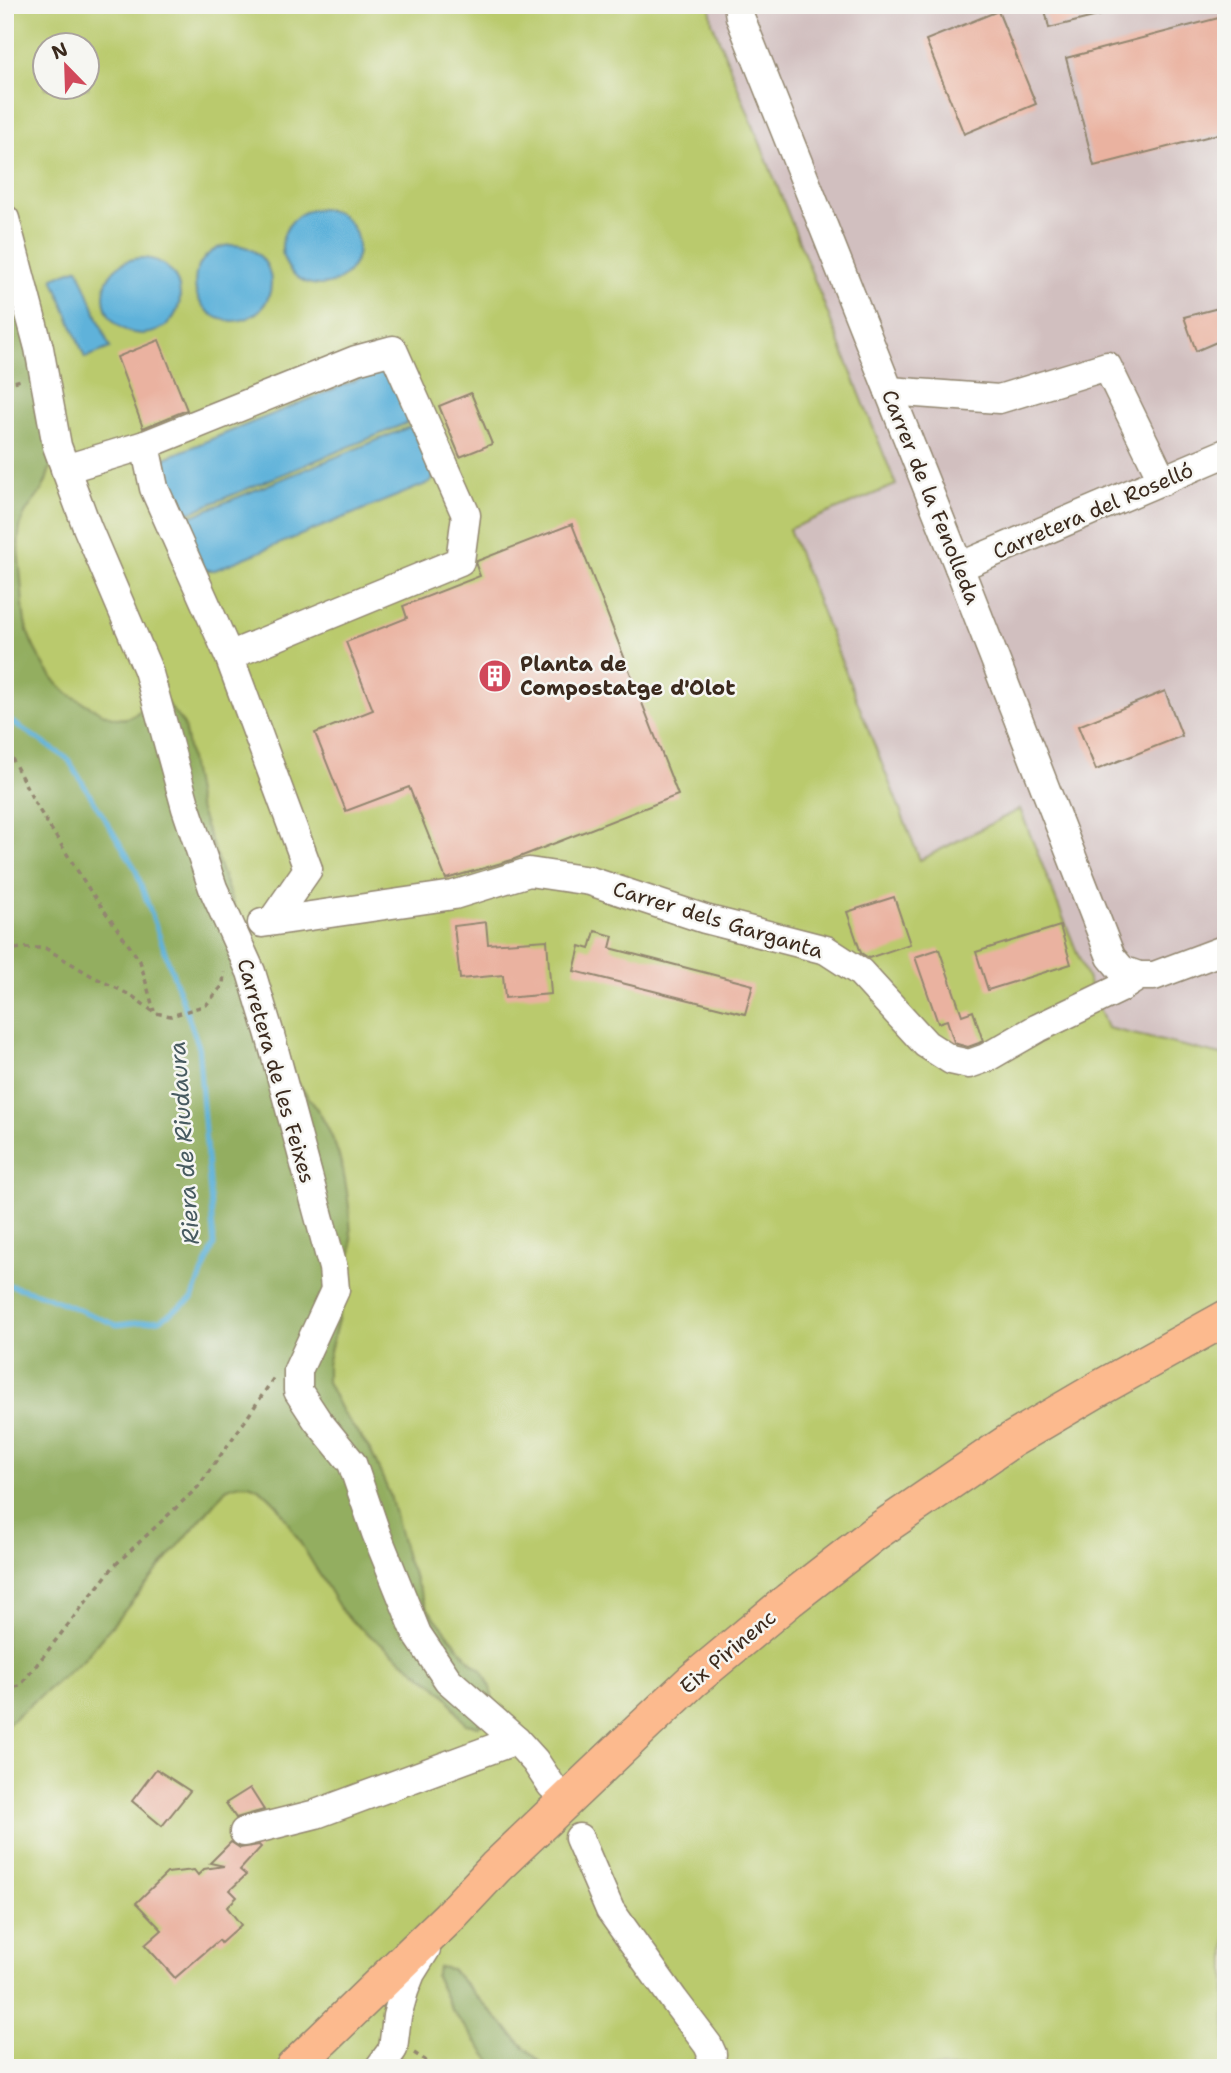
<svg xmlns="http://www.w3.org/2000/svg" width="1231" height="2073" viewBox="0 0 1231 2073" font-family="'Shantell Sans',sans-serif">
  <rect width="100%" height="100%" fill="#f6f6f2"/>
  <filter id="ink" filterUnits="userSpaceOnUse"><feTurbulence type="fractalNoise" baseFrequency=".0143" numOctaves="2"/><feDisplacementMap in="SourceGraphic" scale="14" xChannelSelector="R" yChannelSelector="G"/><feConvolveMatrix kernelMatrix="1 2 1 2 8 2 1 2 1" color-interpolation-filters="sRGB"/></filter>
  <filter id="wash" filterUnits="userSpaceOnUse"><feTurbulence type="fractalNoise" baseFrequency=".00686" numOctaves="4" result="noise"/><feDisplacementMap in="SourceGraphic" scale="28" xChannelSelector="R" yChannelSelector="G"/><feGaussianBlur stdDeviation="1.57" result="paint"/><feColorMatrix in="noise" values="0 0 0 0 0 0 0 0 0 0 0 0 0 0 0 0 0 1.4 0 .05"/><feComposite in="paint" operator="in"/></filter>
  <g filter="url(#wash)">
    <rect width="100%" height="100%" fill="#e9e2c0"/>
    <!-- industrial -->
    <path fill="#d1bfbf" d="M614,5H1226V1056L1107,1028L1020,810L921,860L592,33Z"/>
    <!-- green -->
    <path fill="#baca6d" stroke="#7a7a46" stroke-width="2" fill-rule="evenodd" d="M5,5H710L712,22L896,485L789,529L920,860L1020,809L1107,1028L1226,1056V2068H409L393,2048L372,2068H5ZM46,46H88V88H46Z"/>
    <!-- forest -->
    <g fill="#93ae60" stroke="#676c3f" stroke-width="2">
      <path d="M21,319L51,463C49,473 46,484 40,493C34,502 26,509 22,520C16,539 19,559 21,579C22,593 23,608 25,622C30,645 48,676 65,691C73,697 84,703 93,708C117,722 129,724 149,702H166L184,725L198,805L296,1082C333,1123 346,1165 350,1219C350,1231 353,1244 351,1256C347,1288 338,1320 330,1351L327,1365V1382L342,1412L371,1451L390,1495L406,1558L427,1608L471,1662L483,1672L490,1686L493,1702L479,1726L465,1724L447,1697L436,1686L351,1621L341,1610L278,1506C261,1488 250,1477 226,1489L85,1658L5,1726V323Z"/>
      <path d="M439,1967L451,1969L520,2043L547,2068H496L451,2009L435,1976Z"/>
    </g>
    <!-- water -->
    <g fill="#5eb2da" stroke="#4c6e7c" stroke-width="2">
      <circle cx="320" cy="247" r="38"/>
      <circle cx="233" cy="283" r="38"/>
      <circle cx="142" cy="296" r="38"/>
      <path d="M78,268L110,348L85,358L53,278Z"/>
      <path d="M381,370H389L410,420L407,423L191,512L183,511L180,509C173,495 159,472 165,458Z"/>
      <path d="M409,427L412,428L434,476L431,482L215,570H207L203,567L186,527V520L189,517Z"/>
    </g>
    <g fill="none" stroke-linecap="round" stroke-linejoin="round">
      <!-- stream -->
      <path stroke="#5eb2da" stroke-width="5" d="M5,717L68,759L135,868L198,1044L214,1245L192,1299L160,1320L117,1325L40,1294L5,1284"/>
    </g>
    <g id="blocks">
      <!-- building -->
      <g fill="#eab2a0">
        <path d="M1044,5H1118V11L1049,28Z"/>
        <path d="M998,11L1036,104L964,134L926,40Z"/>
        <path d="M1226,16V132L1094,166L1066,58Z"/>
        <path d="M1226,306V338L1196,351L1184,317Z"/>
        <path d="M159,340L187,410L143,428L117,357Z"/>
        <path d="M471,393L492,444L460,457L439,406Z"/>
        <path d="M572,524L678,795L512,860L446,879L409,787L346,811L315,733L373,710L346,642L407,618L403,606L480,576L476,565L477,561Z"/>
        <path d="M1165,691L1182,736L1096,770L1078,726Z"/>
        <path d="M894,897L910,944L869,958L861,953L847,912Z"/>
        <path d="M486,922L488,944L547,940L551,994L505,998L503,975L460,979L454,926Z"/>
        <path d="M1060,926L1071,964L988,990L976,952Z"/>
        <path d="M595,931L613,936L610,948L753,985L745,1014L574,971L580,946L590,949Z"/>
        <path d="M939,949L962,1015L973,1011L983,1041L979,1043L968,1047L957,1044L954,1042L947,1020L938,1023L915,957Z"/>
        <path d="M156,1769L190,1791L162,1826L132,1801Z"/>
        <path d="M250,1788L264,1810L236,1818L226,1803Z"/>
        <path d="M231,1842L240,1848L259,1845L261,1847L240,1870L246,1875L230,1890L237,1897L227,1907L241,1925L221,1943L219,1940L175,1978L145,1945L162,1930L136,1903L167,1873L194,1870L198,1875L204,1869L224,1866L210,1863Z"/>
      </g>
    </g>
  </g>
  <g filter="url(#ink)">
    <use href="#blocks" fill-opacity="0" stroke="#92866f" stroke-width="2"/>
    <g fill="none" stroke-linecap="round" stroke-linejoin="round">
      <defs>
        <g id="minor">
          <path d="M738,5L740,17L959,567L1111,957L1122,970L1139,976"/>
          <path d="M5,219L39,348L57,446L87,527L148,670L186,808L213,888L251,972L270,1035L333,1268L335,1290L298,1370V1391L317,1420L352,1463L376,1533L417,1634L448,1680L516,1740L535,1761L551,1785"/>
          <path d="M889,391L999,399L1107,366L1163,481"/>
          <path d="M65,469L145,445"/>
          <path d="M959,567L1226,453"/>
          <path d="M229,656L154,488L145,445L356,360L393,350L466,515L460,561L229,656L308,869L272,921"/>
          <path d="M262,923L454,895L529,872L590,881L705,919L826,950L860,972L926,1044L951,1060L969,1064L986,1058L1038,1028L1119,989L1139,976H1154L1226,949"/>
          <path d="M244,1832L316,1814L516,1740"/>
          <path d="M579,1838L610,1910L674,2000L708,2045L712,2054L710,2068"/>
          <path d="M379,2068L393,2049L397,2016L404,1991L411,1973L426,1949"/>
        </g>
        <path id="major" d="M293,2068L449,1917L496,1867L640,1730L692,1681L789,1600L875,1533L1010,1441L1100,1388L1226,1318"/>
      </defs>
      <!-- minor casing -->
      <use href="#minor" stroke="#92866f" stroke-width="31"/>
      <!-- major casing -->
      <use href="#major" stroke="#92866f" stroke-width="38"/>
      <!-- path -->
      <g stroke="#92866f" stroke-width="3.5" stroke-dasharray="5 5" stroke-linecap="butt">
        <path d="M5,384L21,380"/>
        <path d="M5,750L9,753L36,805L89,889L140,961L154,1011"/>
        <path d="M5,950L23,948H45L92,976L132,996L155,1013L171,1016L206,1005L223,985L224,972"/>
        <path d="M5,1689L20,1686L114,1566L198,1487L245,1421L275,1376"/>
        <path d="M414,2053L425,2060L431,2068"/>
      </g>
      <!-- minor -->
      <use href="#minor" stroke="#fff" stroke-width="28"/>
      <!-- major -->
      <use href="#major" stroke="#fcba8e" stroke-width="35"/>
    </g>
  </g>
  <!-- icons -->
  <defs>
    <symbol id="building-disc" viewBox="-11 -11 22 22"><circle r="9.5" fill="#d1495b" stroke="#f6f6f2"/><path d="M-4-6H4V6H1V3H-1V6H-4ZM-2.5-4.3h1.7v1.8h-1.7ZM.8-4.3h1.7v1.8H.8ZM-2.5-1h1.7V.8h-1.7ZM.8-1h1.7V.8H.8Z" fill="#fff"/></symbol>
  </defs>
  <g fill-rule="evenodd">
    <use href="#building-disc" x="476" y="657" width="38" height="38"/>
  </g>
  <g text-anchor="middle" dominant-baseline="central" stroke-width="5" stroke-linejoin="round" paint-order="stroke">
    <!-- street labels -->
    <g font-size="21" fill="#3b2a1e" stroke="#f6f6f2">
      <text transform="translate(931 497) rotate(68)">Carrer de la Fenolleda</text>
      <text transform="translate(1093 511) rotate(-23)">Carretera del Roselló</text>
      <text transform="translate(718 920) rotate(17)">Carrer dels Garganta</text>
      <text transform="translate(276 1071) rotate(74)">Carretera de les Feixes</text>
      <text transform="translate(728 1652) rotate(-40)">Eix Pirinenc</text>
    </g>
    <!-- poi labels -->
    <g font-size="21" font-weight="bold" fill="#3b2a1e" stroke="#f6f6f2" text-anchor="start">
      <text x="520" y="664">Planta de<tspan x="520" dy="24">Compostatge d'Olot</tspan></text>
    </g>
    <!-- water labels -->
    <g font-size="23" font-style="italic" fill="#475a60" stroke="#f6f6f2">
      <text transform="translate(184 1143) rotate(-94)">Riera de Riudaura</text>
    </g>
  </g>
  <!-- margin -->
  <rect width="1231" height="2073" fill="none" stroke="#f6f6f2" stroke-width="28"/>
  <!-- north arrow -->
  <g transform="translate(66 66) rotate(337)"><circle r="33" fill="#f6f6f2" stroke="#aba49d" stroke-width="2"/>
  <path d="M0-5L12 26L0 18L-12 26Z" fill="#d1495b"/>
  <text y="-10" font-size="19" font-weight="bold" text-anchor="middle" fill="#3b2a1e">N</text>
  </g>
</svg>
